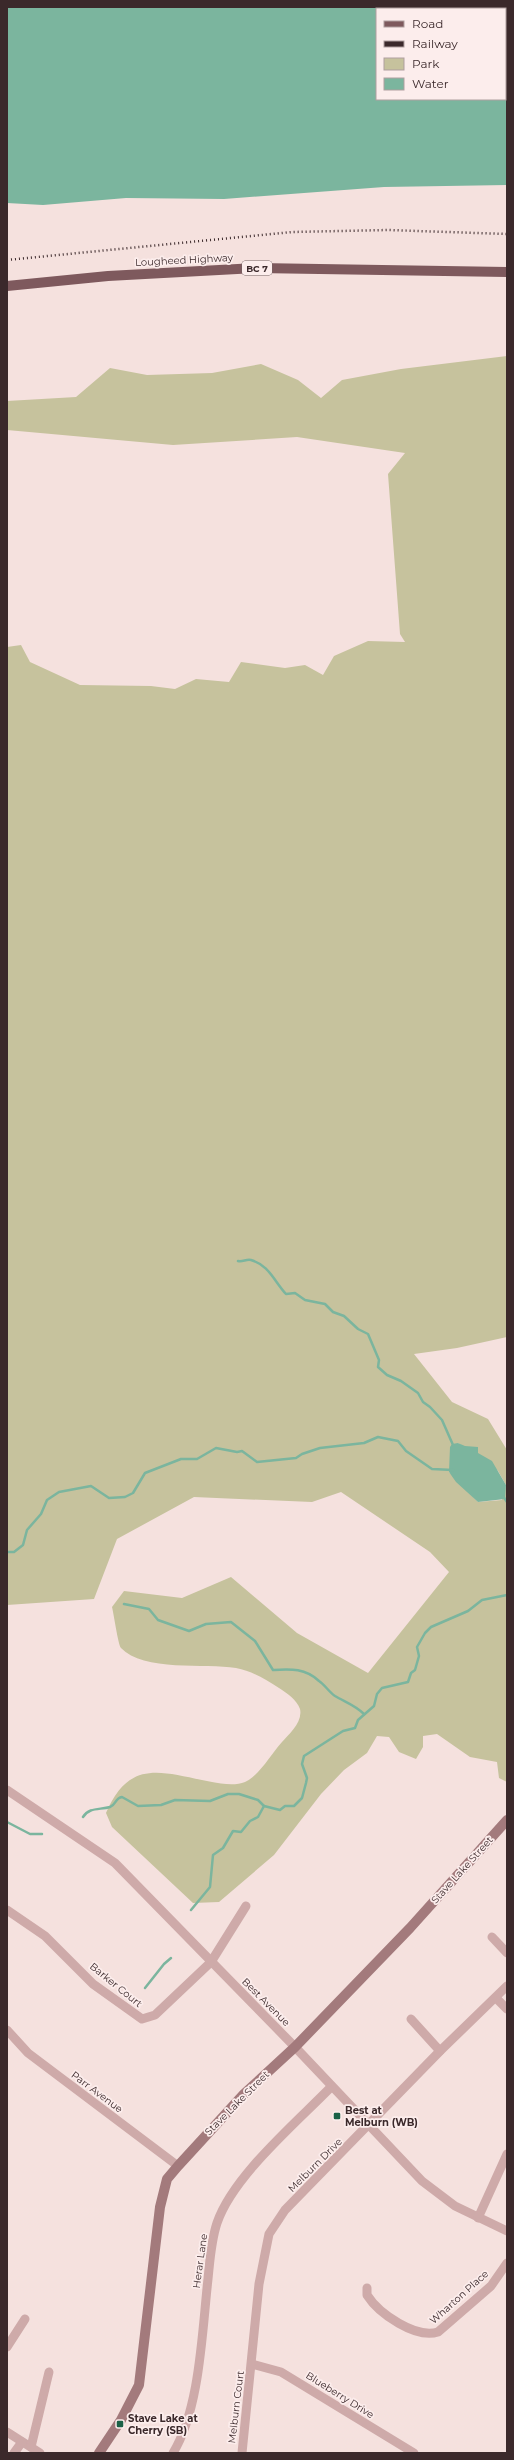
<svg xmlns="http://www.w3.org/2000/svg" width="514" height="2460" viewBox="0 0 514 2460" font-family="Montserrat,sans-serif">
  <rect width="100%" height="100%" fill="#f5e1de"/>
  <!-- green -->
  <path fill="#c6c29d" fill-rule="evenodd" d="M507,356V1337L457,1348L414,1354L452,1402L488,1419L507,1450V1782L499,1778L497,1762L470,1757L437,1734L423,1736V1747L416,1759L399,1752L389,1737L377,1736L367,1753L344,1770L321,1794L274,1855L219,1902L193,1903L112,1827L106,1813C130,1757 163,1773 212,1782C221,1784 236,1786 245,1782C259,1776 271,1754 282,1742C289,1734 303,1722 300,1709C297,1700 287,1693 279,1688C265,1679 252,1671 236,1668C206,1663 143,1672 121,1648C118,1644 114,1615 112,1607L124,1591L182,1598L231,1577L297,1633L368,1673L449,1572L430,1552L341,1492L312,1502L194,1497L117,1539L94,1599L7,1605V647L21,645L30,662L80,685L151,686L175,689L196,679L229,682L241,662L285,668L305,665L323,675L334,656L368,641L405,642L400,634L388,474L405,453L297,437L173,445L7,430V401L76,397L110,368L147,375L212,373L261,364L298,380L321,398L342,380L401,369ZM458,1443L485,1459L498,1471L506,1485L502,1500L478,1502L449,1472Z"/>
  <!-- water -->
  <g fill="#7bb59e" fill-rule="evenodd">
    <path d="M7,7H507V185L384,187L224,199L126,198L43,205L7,203ZM377,9H505V99H377Z"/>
    <path d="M458,1443L465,1446L478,1447V1453L492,1461L506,1485L505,1499L478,1502L456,1482L449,1472L450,1447L452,1444Z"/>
  </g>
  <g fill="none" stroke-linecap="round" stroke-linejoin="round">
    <!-- stream -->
    <g stroke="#7bb59e" stroke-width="2.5">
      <path d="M238,1261C243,1262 246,1259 251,1260C269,1265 274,1281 286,1294L295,1293L305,1300L325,1304L333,1312L344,1316L358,1329L368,1334L379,1360L378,1367L387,1375L401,1381L418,1393L423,1402L430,1407L442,1420L453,1445"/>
      <path d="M503,1496L507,1502"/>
      <path d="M7,1552H14L23,1545L27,1530L41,1514L47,1500L59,1492L91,1486L109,1498L125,1497L133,1493L145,1473L181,1459H197L216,1448L237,1452L242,1451L257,1462L296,1458L302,1454L320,1448L364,1443L378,1437L398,1441L406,1451L432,1469L453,1470"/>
      <path d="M124,1604L149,1609L158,1620L189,1631L206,1624L231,1622L255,1641L273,1670C291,1669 305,1668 319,1681C325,1685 329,1692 335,1696C345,1702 355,1705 364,1714"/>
      <path d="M83,1817C89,1807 100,1810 110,1807C116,1805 115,1798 122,1797L138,1806L161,1805L175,1800L210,1801L228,1794H239L258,1800L264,1806"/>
      <path d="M7,1822L30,1834H42"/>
      <path d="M191,1910L210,1887L213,1855L223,1848L233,1831L241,1832L250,1821L258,1817L264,1806L280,1810L285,1806H294L302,1798L306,1783L307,1778L302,1764L304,1756L343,1731L355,1728L358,1720L374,1706L377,1694L382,1688L408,1682L411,1673L415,1670L419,1656L417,1647L425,1633L431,1627L468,1611L482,1600L507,1595"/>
      <path d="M145,1988L164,1964L171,1958"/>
    </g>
    <!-- street -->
    <g stroke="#ceaaa9" stroke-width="9">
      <path d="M7,1790L115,1863L295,2047L422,2181L455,2206L507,2231"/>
      <path d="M7,1910L45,1936L93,1984L142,2019L155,2015L211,1962L246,1906"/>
      <path d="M492,1937L507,1953"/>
      <path d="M496,1998L507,2009"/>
      <path d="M411,2019L440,2051"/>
      <path d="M7,2030L28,2053L178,2166"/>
      <path d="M478,2218L507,2154"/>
      <path d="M367,2288V2295C379,2314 416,2339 438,2332L491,2286L507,2263"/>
      <path d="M7,2347L25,2319"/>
      <path d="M252,2364L281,2372L414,2453"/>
      <path d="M7,2432L40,2453"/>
      <path d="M31,2447L49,2372"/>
      <path d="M14,2453L22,2442"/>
      <path d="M173,2453C200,2409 202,2332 208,2279C210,2260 211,2241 217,2223C233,2176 296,2123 331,2087"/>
      <path d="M242,2453L259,2284L269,2234L285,2210L440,2051L507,1986"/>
    </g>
    <!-- secondary -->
    <path stroke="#a37a7c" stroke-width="10" d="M99,2453L121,2420L139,2385L160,2207L167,2179L178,2166L244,2094L295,2047L410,1928L507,1820"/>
    <!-- primary -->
    <path stroke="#7e595d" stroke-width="10" d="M7,286L108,276L257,268L507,272"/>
    <!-- rail -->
    <path stroke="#3b292b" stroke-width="2.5" stroke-dasharray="1 3" stroke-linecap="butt" d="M7,260L292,232L388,230L507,234"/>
  </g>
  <!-- markers -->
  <g fill="#1b6147" stroke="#fcedec" stroke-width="1.5">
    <rect x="333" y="2112" width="8" height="8" rx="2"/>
    <rect x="116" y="2420" width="8" height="8" rx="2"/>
  </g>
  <g text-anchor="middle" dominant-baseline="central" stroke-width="3.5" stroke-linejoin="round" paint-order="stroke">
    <!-- shield labels -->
    <rect fill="#fcedec" stroke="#756465" stroke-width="1" x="242" y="261" width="30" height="14" rx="3"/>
    <g font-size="9" font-weight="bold" fill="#3b292b">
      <text x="257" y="268">BC 7</text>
    </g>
    <!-- street labels -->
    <g font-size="10" fill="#3b292b" stroke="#fcedec">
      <text transform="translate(184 260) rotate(-3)">Lougheed Highway</text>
      <text transform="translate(462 1870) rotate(-48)">Stave Lake Street</text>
      <text transform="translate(116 1985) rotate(39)">Barker Court</text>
      <text transform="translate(266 2002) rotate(45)">Best Avenue</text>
      <text transform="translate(97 2092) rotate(37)">Parr Avenue</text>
      <text transform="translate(237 2103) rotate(-45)">Stave Lake Street</text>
      <text transform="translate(315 2165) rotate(-45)">Melburn Drive</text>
      <text transform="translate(200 2261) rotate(-82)">Herar Lane</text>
      <text transform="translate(459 2297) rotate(-42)">Wharton Place</text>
      <text transform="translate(340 2395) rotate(32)">Blueberry Drive</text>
      <text transform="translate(236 2407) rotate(-83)">Melburn Court</text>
    </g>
    <!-- poi labels -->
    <g font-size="10" font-weight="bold" fill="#3b292b" stroke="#fcedec" text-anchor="start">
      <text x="345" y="2110">Best at<tspan x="345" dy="12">Melburn (WB)</tspan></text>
      <text x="128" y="2418">Stave Lake at<tspan x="128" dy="12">Cherry (SB)</tspan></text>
    </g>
  </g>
  <!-- border -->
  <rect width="514" height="2460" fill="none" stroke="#3b292b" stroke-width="16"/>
  <!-- legend -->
  <rect x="376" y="8" width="130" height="92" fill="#fcedec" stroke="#af9f9f"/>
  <rect x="384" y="21" width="20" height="6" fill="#7e595d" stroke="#af9f9f"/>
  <text x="412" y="28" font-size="12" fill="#3b292b">Road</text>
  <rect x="384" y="41" width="20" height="6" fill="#3b292b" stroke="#af9f9f"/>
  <text x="412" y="48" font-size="12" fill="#3b292b">Railway</text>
  <rect x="384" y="58" width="20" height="12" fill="#c6c29d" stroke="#af9f9f"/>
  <text x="412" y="68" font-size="12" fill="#3b292b">Park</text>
  <rect x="384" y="78" width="20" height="12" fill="#7bb59e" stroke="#af9f9f"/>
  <text x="412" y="88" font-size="12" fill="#3b292b">Water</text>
</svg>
